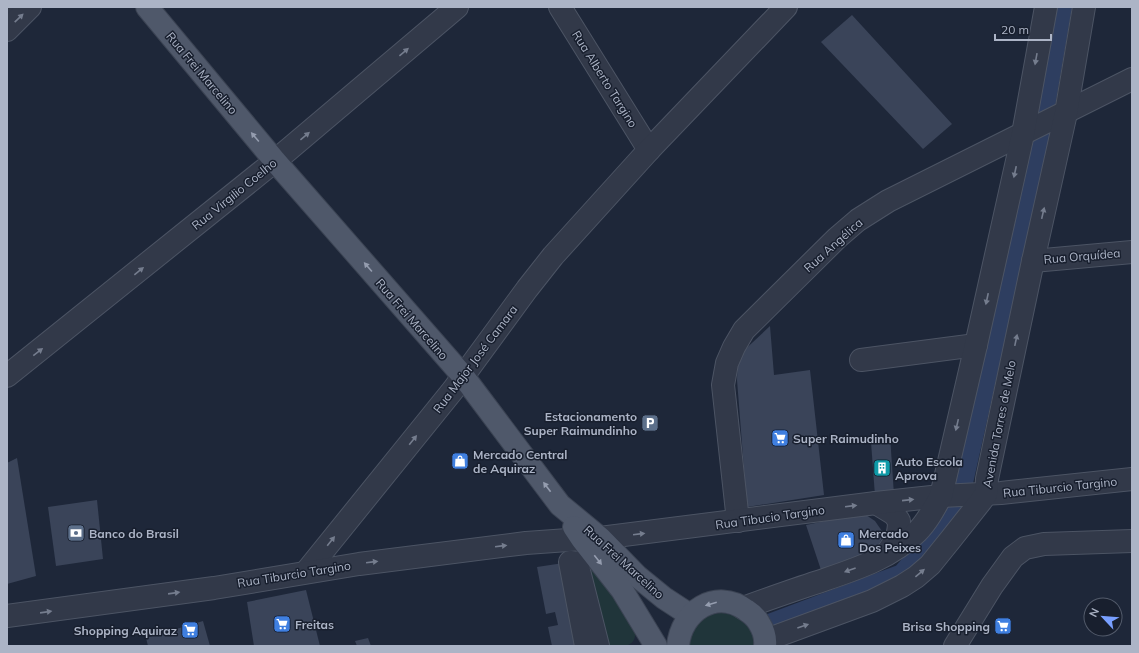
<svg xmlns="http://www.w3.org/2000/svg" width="1139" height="653" viewBox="0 0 1139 653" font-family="Mulish,sans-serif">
  <rect width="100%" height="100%" fill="#1e2739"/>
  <!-- green -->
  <g fill="#20353a">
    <path d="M588,563L634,625C641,652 617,646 599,646Z"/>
    <path d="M722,613C746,616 750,627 759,646H688C690,627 703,614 722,613Z"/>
  </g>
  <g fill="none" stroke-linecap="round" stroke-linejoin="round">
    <!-- canal -->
    <path stroke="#2e3e60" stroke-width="20" d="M769,624L902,574L949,520L960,496L1039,141L1062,7"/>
  </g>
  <!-- building -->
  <g fill="#3a4459">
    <path d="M852,15L952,124L923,149L821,42Z"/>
    <path d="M770,326L774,375L810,370L824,495L747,507L737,380L738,356Z"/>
    <path d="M890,435L894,495L875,496L871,442Z"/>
    <path d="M17,458L36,576L7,584V463Z"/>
    <path d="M97,500L103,559L56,566L48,507Z"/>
    <path d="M863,513L875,521L884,534L878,546L872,553L821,570L806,525Z"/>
    <path d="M570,562L586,646H552L548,627L558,625L555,612L546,614L537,567Z"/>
    <path d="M306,590L320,646H254L247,602Z"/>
    <path d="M203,621L210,646H148L146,638Z"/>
    <path d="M368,638L371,646H357L355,641Z"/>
  </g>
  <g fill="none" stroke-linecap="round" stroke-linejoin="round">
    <defs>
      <g id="minor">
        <path d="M560,7L649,150"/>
        <path d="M7,8L8,7"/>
        <path d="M7,30L30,7"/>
        <path d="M1033,261L1132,252"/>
        <path d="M861,360L976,345"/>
        <path d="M7,376L275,161L457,7"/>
        <path d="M876,503L894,514L899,521C899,537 895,542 886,554"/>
        <path d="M738,521L723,385L727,363L734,347L744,330L837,238L858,220L888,201L1132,79"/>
        <path d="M600,538L876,503L941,496L1001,493L1132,479"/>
        <path d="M306,572L453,390L527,289L553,256L649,150L786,7"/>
        <path d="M743,608C768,599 793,590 818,582C853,570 890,559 917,532C927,522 934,509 941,496L976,345L1023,134L1046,7"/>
        <path d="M7,616L214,588L359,564L526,543L582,539"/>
        <path d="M766,640L872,601L902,586L916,577L930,565L951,539L981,501L986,494L987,479L1033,261L1066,113L1084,7"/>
        <path d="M586,646L570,562L577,563L598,646"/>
        <path d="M955,646L992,586L1013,557L1025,548L1044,544L1132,541"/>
      </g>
      <g id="major">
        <path d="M147,7L275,161L463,376L560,505L600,538L637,576L664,598L690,615"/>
        <path d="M574,527L582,539L622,590L656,646"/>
        <path d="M678,646C681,611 716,588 746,610C752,614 756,617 759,623C764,631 766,637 765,646"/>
      </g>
    </defs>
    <!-- minor casing -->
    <use href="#minor" stroke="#4c5464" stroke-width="24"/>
    <!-- major casing -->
    <use href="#major" stroke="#3b4353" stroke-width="24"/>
    <!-- minor -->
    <use href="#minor" stroke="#323949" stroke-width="22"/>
    <!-- major -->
    <use href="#major" stroke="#4f586a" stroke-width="22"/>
  </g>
  <!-- one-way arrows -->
  <defs><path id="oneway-solid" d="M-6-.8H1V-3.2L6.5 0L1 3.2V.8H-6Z"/></defs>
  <g fill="#757d8e">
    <use href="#oneway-solid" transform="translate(19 18) rotate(-44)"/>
    <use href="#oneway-solid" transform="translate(404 52) rotate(-40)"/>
    <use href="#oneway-solid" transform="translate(1036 59) rotate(100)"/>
    <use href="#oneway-solid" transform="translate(305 136) rotate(-40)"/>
    <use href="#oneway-solid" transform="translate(1015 172) rotate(102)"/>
    <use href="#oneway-solid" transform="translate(1043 213) rotate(-77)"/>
    <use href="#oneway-solid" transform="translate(139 271) rotate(-39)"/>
    <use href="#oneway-solid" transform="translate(987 299) rotate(102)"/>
    <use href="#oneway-solid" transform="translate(1016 340) rotate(-78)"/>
    <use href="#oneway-solid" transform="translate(38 352) rotate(-38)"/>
    <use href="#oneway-solid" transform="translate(957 425) rotate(103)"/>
    <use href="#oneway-solid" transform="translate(413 440) rotate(-51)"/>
    <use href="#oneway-solid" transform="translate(908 500) rotate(-6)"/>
    <use href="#oneway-solid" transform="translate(851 506) rotate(-7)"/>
    <use href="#oneway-solid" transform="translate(639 534) rotate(-7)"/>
    <use href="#oneway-solid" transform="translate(331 541) rotate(-51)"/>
    <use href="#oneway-solid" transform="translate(501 546) rotate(-7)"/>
    <use href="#oneway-solid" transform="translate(372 562) rotate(-7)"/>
    <use href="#oneway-solid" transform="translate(850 570) rotate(160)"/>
    <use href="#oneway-solid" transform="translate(920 573) rotate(-40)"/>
    <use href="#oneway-solid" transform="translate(174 593) rotate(-8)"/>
    <use href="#oneway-solid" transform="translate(46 612) rotate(-8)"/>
    <use href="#oneway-solid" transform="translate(803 626) rotate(-19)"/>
  </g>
  <g fill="#959daf">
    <use href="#oneway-solid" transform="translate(255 137) rotate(-130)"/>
    <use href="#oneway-solid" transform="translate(368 267) rotate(-131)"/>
    <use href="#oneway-solid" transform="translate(547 487) rotate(-127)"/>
    <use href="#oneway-solid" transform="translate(598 560) rotate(52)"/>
    <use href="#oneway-solid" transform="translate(711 604) rotate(164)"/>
  </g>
  <!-- icons -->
  <defs>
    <symbol id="parking-square" viewBox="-11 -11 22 22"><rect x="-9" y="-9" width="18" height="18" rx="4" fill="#5c6f8a" stroke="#181f2e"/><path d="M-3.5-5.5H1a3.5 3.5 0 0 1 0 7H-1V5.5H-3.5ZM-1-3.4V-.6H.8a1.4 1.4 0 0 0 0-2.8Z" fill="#fff"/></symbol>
    <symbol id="supermarket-square" viewBox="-11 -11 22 22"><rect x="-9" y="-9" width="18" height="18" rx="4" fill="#3f7fe0" stroke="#181f2e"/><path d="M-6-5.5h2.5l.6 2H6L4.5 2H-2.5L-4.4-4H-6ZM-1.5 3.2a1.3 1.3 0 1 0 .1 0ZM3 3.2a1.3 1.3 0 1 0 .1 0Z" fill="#fff"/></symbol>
    <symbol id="shop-square" viewBox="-11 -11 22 22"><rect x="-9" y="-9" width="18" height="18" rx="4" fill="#3f7fe0" stroke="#181f2e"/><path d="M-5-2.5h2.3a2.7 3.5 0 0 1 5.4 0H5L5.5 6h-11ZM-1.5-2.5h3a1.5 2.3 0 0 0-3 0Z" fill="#fff"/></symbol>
    <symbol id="building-square" viewBox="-11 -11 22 22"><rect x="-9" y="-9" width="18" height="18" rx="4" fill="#0f9aa8" stroke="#181f2e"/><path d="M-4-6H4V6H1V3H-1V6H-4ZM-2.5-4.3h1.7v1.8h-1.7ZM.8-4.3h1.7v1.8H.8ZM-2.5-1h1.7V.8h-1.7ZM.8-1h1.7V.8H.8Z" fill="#fff"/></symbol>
    <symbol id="bank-square" viewBox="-11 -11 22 22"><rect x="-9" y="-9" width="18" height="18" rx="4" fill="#5c6f8a" stroke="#181f2e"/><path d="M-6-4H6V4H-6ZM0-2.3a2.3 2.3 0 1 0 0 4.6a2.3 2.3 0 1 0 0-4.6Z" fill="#fff"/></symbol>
  </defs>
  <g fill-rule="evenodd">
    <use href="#parking-square" x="640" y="413" width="20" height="20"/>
    <use href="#supermarket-square" x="770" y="428" width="20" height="20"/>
    <use href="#shop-square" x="450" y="451" width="20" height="20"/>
    <use href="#building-square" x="872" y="458" width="20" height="20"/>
    <use href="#bank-square" x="66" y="523" width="20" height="20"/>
    <use href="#shop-square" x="836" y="530" width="20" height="20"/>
    <use href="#supermarket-square" x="272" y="614" width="20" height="20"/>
    <use href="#supermarket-square" x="993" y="616" width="20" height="20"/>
    <use href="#supermarket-square" x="180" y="620" width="20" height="20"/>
  </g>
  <g text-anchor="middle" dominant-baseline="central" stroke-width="3" stroke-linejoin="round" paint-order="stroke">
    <!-- street labels -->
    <g font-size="12" fill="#acb4c6" stroke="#181f2e">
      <text transform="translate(202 73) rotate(50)">Rua Frei Marcelino</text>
      <text transform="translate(605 79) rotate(58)">Rua Alberto Targino</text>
      <text transform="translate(234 194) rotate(-39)">Rua Virgilio Coelho</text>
      <text transform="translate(833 245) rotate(-42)">Rua Angélica</text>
      <text transform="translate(1082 256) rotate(-5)">Rua Orquídea</text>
      <text transform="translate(412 319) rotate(49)">Rua Frei Marcelino</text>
      <text transform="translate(475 359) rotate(-53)">Rua Major José Camara</text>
      <text transform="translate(999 424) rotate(-79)">Avenida Torres de Melo</text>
      <text transform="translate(1060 487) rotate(-6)">Rua Tiburcio Targino</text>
      <text transform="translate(770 517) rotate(-8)">Rua Tibucio Targino</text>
      <text transform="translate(624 562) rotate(42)">Rua Frei Marcelino</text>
      <text transform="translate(294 574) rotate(-9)">Rua Tiburcio Targino</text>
    </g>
    <!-- poi labels -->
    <g font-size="12" font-weight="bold" fill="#acb4c6" stroke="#181f2e" text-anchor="start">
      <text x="637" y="416" text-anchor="end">Estacionamento<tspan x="637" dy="14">Super Raimundinho</tspan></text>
      <text x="793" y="438">Super Raimudinho</text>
      <text x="473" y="454">Mercado Central<tspan x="473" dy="14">de Aquiraz</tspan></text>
      <text x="895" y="461">Auto Escola<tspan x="895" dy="14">Aprova</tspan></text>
      <text x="89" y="533">Banco do Brasil</text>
      <text x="859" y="533">Mercado<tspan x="859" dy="14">Dos Peixes</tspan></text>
      <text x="295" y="624">Freitas</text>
      <text x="990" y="626" text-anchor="end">Brisa Shopping</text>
      <text x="177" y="630" text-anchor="end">Shopping Aquiraz</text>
    </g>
  </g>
  <!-- border -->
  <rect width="1139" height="653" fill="none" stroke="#acb4c6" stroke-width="16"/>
  <!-- north arrow -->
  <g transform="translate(1103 617) rotate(296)"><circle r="19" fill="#181f2e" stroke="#535b6b"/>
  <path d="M0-3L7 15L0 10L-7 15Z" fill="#789fff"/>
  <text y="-6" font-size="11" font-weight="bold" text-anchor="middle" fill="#acb4c6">N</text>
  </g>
  <!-- scale -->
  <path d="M995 34v6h56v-6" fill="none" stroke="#acb4c6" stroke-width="2"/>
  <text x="1001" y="34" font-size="12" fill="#acb4c6" stroke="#181f2e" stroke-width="3" paint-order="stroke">20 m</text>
</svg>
